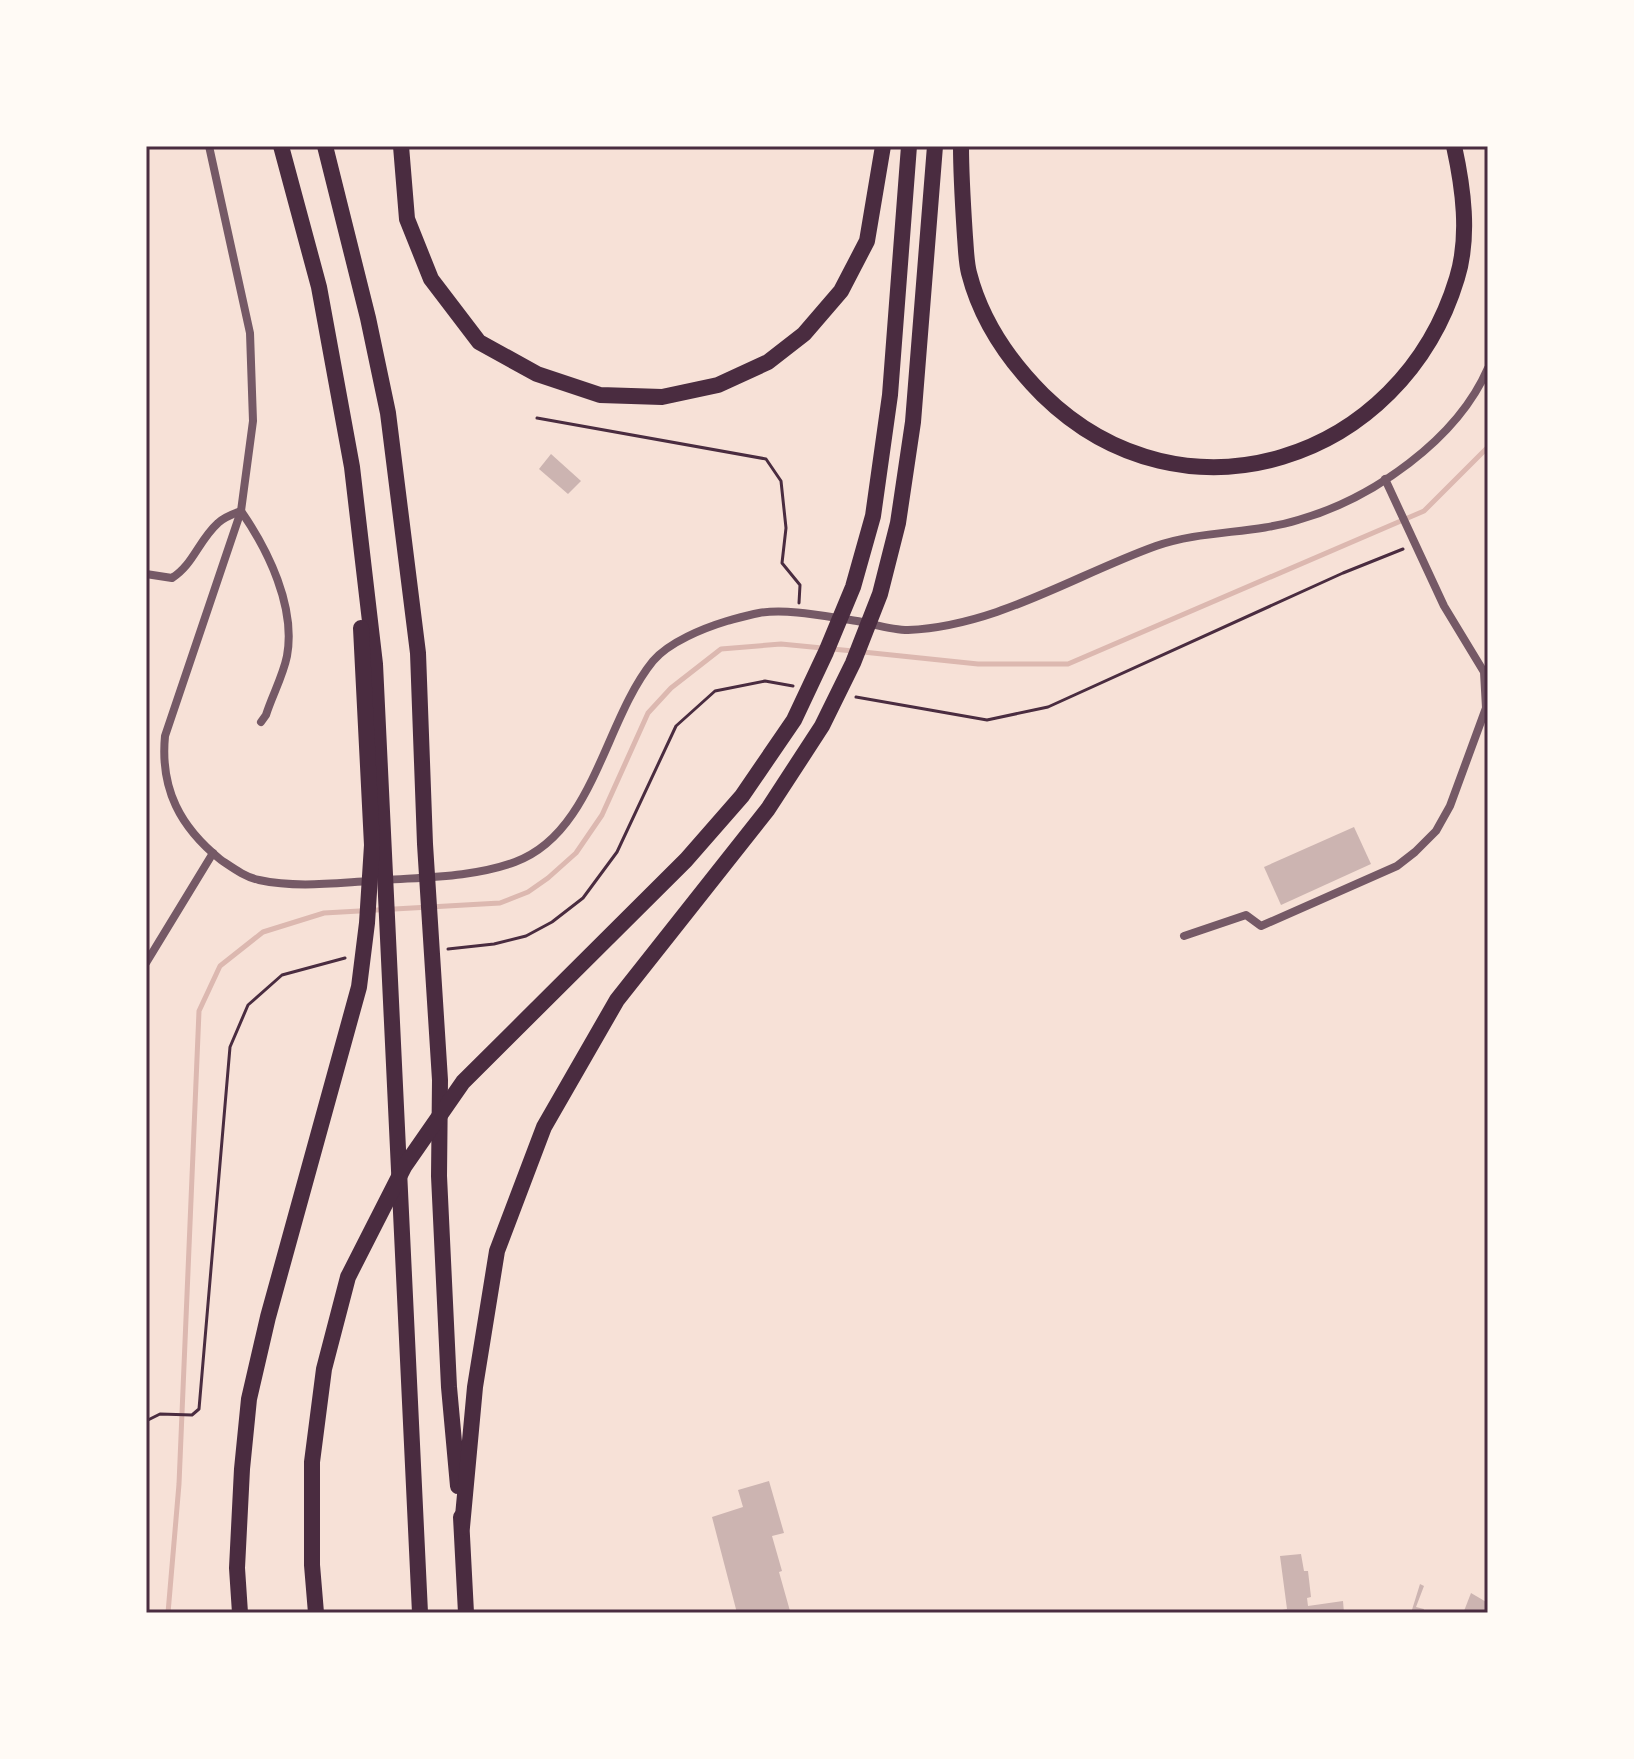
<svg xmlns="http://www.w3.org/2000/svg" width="1634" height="1759" viewBox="0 0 1634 1759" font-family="'Source Sans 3',sans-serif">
  <rect width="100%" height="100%" fill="#f7e1d7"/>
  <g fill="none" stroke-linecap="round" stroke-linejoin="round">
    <!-- stream -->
    <g stroke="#dcb8b0" stroke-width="5">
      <path d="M863,652L978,664H1068L1424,511L1488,447"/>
      <path d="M168,1613L179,1484L199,1011L220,966L263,932L324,913L500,903L528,892L548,878L576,853L602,815L648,713L671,688L721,649L781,644L853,651"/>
    </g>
  </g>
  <!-- building -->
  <g fill="#ccb4b1">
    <path d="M551,454L581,481L568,494L539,469Z"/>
    <path d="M1354,827L1371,864L1281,905L1264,867Z"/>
    <path d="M769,1481L784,1533L772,1536L782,1571L779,1572L790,1611L796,1610L797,1613H737L712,1517L743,1507L738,1490Z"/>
    <path d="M1301,1554L1304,1571H1308L1311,1597L1307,1598L1308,1606L1343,1601L1344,1613H1269L1287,1609L1280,1556Z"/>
    <path d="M1420,1584L1424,1586L1416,1607L1424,1609L1423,1613H1411Z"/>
    <path d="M1471,1593L1488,1603V1613L1464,1611Z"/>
  </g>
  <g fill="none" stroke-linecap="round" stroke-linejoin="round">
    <!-- path -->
    <g stroke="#4a2c40" stroke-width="3">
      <path d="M537,418L766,459L781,481L786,528L782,563L800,585L799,603"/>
      <path d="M856,697L987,720L1048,707L1343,573L1403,549"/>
      <path d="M448,949L494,944L526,936L552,922L583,898L617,852L676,726L715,691L765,681L793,686"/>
      <path d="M146,1421L160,1414L192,1415L199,1409L230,1047L248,1005L282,975L345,958"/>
    </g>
    <!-- minor -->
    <g stroke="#755966" stroke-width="8">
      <path d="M209,146L250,333L253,421L241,511L165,736C160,789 180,827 221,860C233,868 245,877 259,880C296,888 335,883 371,881"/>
      <path d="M146,574L172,578C193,565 199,540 218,523C224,517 233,514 241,511C268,550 296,607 287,656C283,676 272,696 266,715L261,722"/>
      <path d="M385,880C428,877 474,877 515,862C594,833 604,721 653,661C669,642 704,628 727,621C738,618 748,615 759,613C788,608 828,617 857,621C873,624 892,630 908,630C997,626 1075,575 1156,546C1202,530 1253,534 1298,520C1372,499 1457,440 1488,368"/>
      <path d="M1184,936L1246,915L1261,926L1397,866L1415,852L1436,831L1450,806L1486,708L1484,672L1444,606L1385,479"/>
      <path d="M146,963L213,853"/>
    </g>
    <!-- motorway -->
    <g stroke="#4a2c40" stroke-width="16">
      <path d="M281,146L319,287L352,467L375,664L420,1613"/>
      <path d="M325,146L368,318L388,413L418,653L425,844L440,1080L439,1176L449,1387L458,1486"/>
      <path d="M401,146L407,219L431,279L479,342L537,374L600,395L662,397L718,385L768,362L804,334L841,291L867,241L883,146"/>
      <path d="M961,146C961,177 963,206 965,237C966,248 966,261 969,273C981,320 1009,361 1043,395C1184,533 1402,461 1457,278C1470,236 1463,187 1454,146"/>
      <path d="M461,1517L466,1613"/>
      <path d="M462,1527L475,1387L497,1251L544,1127L617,1000L768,809L822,726L853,663L880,594L898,523L913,422L935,146"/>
      <path d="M240,1613L237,1568L242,1469L249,1399L268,1317L359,987L367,923L372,845L361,628"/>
      <path d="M316,1613L312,1565V1462L324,1369L348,1277L404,1167L463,1082L686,860L742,796L794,720L826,652L853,587L873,516L890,395L909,146"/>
    </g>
  </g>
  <!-- border -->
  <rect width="1634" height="1759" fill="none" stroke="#fffaf5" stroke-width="296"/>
  <rect x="148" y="148" width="1338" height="1463" fill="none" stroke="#4a2c40" stroke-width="3"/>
</svg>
